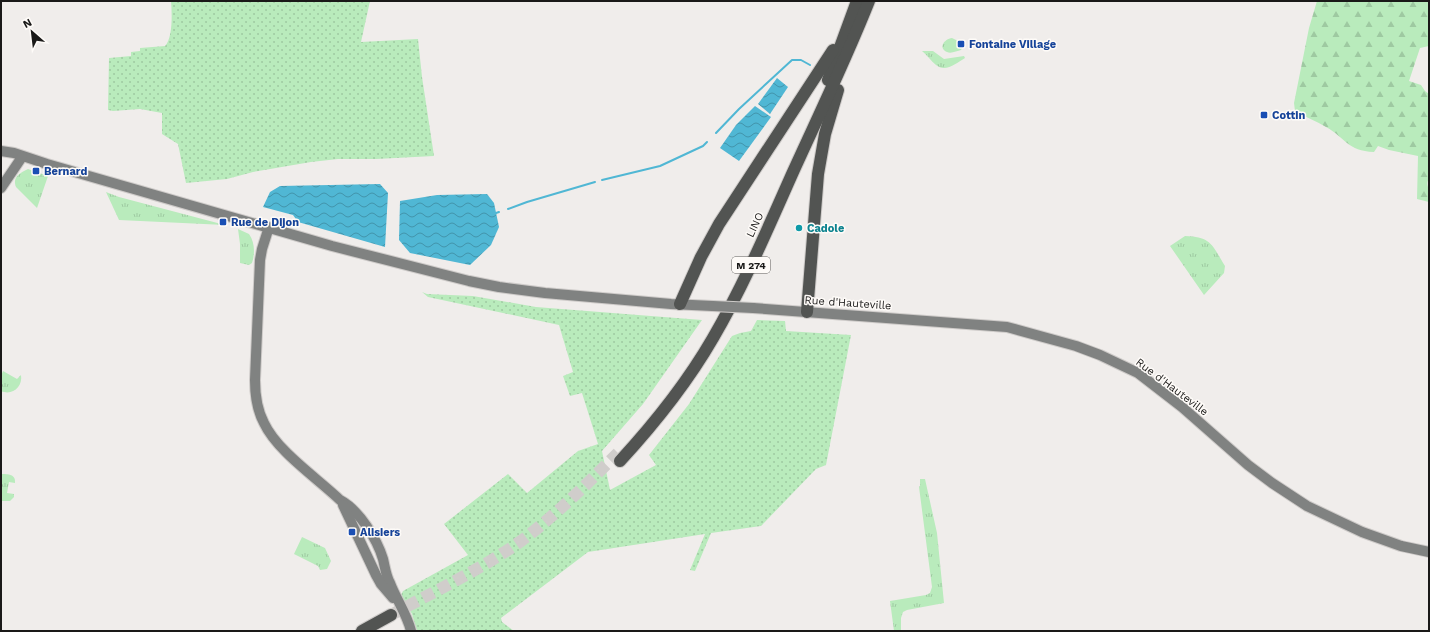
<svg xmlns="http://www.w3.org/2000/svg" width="1430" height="632" viewBox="0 0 1430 632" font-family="'Work Sans',sans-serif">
  <defs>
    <pattern id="grass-tufts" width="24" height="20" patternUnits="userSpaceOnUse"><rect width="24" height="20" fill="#b9ebbc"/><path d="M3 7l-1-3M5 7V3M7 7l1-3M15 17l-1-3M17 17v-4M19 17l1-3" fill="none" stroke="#9ec9a1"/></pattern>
    <pattern id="forest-firs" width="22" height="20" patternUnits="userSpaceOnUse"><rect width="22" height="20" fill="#b9ebbc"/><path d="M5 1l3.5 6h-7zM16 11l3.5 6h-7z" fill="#9ec9a1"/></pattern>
    <pattern id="park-dots" width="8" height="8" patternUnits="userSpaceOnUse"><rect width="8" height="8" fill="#b9ebbc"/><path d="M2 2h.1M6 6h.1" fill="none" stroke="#9ec9a1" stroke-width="1.8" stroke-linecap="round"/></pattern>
    <pattern id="water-waves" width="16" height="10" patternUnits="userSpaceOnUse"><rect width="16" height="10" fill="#50b7d4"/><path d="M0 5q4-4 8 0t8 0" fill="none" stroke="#4294ab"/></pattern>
  </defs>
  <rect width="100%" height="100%" fill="#f0edeb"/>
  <!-- grass -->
  <g fill="url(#grass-tufts)">
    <path d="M952,38L960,42L959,44L963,46L961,50C957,51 951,54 947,52C938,48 944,39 952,38Z"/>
    <path d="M922,51H933L944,59L964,56L965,58C957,63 945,73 936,65C931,61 927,55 922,51Z"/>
    <path d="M28,169L48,176L37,208L16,187C12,177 20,173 28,169Z"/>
    <path d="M106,192L119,197L225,225L119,220Z"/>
    <path d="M238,229L249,234C255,242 255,254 252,263L249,265L240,263V244Z"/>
    <path d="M1185,236C1212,237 1212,245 1225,266L1224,273L1204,295L1170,246Z"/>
    <path d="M3,371L17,379L21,375C23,387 12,396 1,391V376Z"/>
    <path d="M1,474C8,474 16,474 15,483L9,482L7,493L14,494V497L10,501H1Z"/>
    <path d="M920,479H925L937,533L944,603L907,610L903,612L901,618V631H894L890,601L926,595L930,593L932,587L919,487L920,486Z"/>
    <path d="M302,537L325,548L331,561L327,569L320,570L318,566L294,554Z"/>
  </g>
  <!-- forest -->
  <path fill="url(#forest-firs)" d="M1317,1H1429V46L1420,48L1409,81L1421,85L1425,91L1429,94V179C1426,183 1428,186 1429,191C1430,194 1429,198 1429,202L1417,199L1418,156L1389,150L1378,146L1374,152C1347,151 1346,138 1326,127C1316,121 1305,117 1295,111L1294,103L1309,28Z"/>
  <!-- park -->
  <g fill="url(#park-dots)">
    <path d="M171,1H370L361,42L418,39L422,77L434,156L376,159H338L311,162L253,172L227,179L186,183L178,144L162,134V113L140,109L113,111L108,110L109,58L131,56V52L140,51V48L165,46C173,38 172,13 171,1Z"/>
    <path d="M422,292L427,294L473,296L536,307L702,320L643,404L602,451L610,490L656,465L649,455L689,404L732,336L740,333L751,331L757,320L785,321L786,331L851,335L826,465L816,469L761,526L711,533L695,571L690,570L705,534L588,552L501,618L502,622L514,631H417L412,614L401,595L403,591L468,555L444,524L508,474L527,493L578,451L598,444L582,393L570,396L563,376L573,372L559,325L428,297Z"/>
  </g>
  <!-- water -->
  <g fill="url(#water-waves)">
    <path d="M777,78L788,87L770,114L758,104Z"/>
    <path d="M755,106L771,117L739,161L720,148L736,125Z"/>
    <path d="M380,184L388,193L385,247L298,222L293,215L263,207L270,192L280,186Z"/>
    <path d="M487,194L494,203L499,227L491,245L470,265L410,253L399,240L400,201L437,195Z"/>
  </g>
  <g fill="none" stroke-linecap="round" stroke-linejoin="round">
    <!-- stream -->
    <g stroke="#50b7d4" stroke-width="2">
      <path d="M716,133L739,109L792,60H801L810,65"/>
      <path d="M602,180L660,166L703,146L707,142"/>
      <path d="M508,209L527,202L595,182"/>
      <path d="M493,214L499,212"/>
    </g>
    <!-- highway-tunnel -->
    <path stroke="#d0cdcb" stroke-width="12" stroke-dasharray="12 6" stroke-linecap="butt" d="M391,615C435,591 480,570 521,541C556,515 587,484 618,453"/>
    <defs>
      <g id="secondary">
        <path d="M1,151L14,153L47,164L332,246L469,281L499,287L545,293L671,304L713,306"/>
        <path d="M1,188L22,157"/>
        <path d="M269,227L262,249L260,260L255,380C255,395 257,410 264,423C277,451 317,478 340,500C359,510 377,539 383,559C385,567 386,576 390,583C396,599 407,614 411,631"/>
        <path d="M753,308L1007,327L1076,346L1100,355L1138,373L1182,407L1248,465L1272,483L1307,506L1362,532L1401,546L1429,552"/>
        <path d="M343,505L376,575L381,584L393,598"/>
      </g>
      <g id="highway">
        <path d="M828,80L857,1"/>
        <path d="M680,304L701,257L719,224L833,50"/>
        <path d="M807,312L818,174L825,134L838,90"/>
        <path d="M620,461C655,423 687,383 713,338C744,285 768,228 793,172C819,115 846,59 869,1"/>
        <path d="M362,631L391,615"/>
      </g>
    </defs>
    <!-- secondary casing -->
    <use href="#secondary" stroke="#cecbc9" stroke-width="12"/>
    <!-- highway casing -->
    <use href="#highway" stroke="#cecbc9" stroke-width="14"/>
    <!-- secondary -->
    <use href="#secondary" stroke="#808281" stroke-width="10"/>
    <!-- highway -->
    <use href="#highway" stroke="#525452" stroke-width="12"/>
    <defs>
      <path id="secondary-bridge" d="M713,306L753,308"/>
    </defs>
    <!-- secondary-bridge casing -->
    <use href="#secondary-bridge" stroke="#cecbc9" stroke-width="12" stroke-linecap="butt"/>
    <!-- secondary-bridge -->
    <use href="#secondary-bridge" stroke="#808281" stroke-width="10"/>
  </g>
  <!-- markers -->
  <g fill="#1a4fb4" stroke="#fefbf8" stroke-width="1.5">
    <rect x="957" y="40" width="8" height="8" rx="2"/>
    <rect x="1260" y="111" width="8" height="8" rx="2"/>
    <rect x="32" y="167" width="8" height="8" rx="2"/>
    <rect x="219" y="218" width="8" height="8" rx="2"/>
    <rect x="348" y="528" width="8" height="8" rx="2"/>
  </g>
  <circle fill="#0f9aa8" stroke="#fefbf8" stroke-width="1.5" cx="799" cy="228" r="4"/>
  <g text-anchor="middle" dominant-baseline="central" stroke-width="3" stroke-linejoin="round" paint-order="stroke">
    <!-- shield labels -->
    <rect fill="#fefbf8" stroke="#5e5d5b" stroke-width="1" x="732" y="257" width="38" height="16" rx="3"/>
    <g font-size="10" font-weight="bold" fill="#1a1918">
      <text x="751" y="265">M 274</text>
    </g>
    <!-- transit labels -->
    <g font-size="11" font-weight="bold" fill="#164399" stroke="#fefbf8" text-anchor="start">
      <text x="969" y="44">Fontaine Village</text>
      <text x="1272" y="115">Cottin</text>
      <text x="44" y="171">Bernard</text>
      <text x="231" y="222">Rue de Dijon</text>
      <text x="360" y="532">Alisiers</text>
    </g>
    <!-- street labels -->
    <g font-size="11" fill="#1a1918" stroke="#fefbf8">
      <text transform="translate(755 225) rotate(-65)">LINO</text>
      <text transform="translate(848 303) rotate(4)">Rue d'Hauteville</text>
      <text transform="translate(1172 387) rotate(37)">Rue d'Hauteville</text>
    </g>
    <!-- culture labels -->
    <g font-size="11" font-weight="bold" fill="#0d838f" stroke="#fefbf8" text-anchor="start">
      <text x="807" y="228">Cadole</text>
    </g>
  </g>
  <!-- border -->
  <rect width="1430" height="632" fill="none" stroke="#1a1918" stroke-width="4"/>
  <!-- north arrow -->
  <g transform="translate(32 32) rotate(332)" stroke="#fefbf8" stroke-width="3" paint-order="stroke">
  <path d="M0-3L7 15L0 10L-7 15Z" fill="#1a1918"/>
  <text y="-6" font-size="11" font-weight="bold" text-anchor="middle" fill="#1a1918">N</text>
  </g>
</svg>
